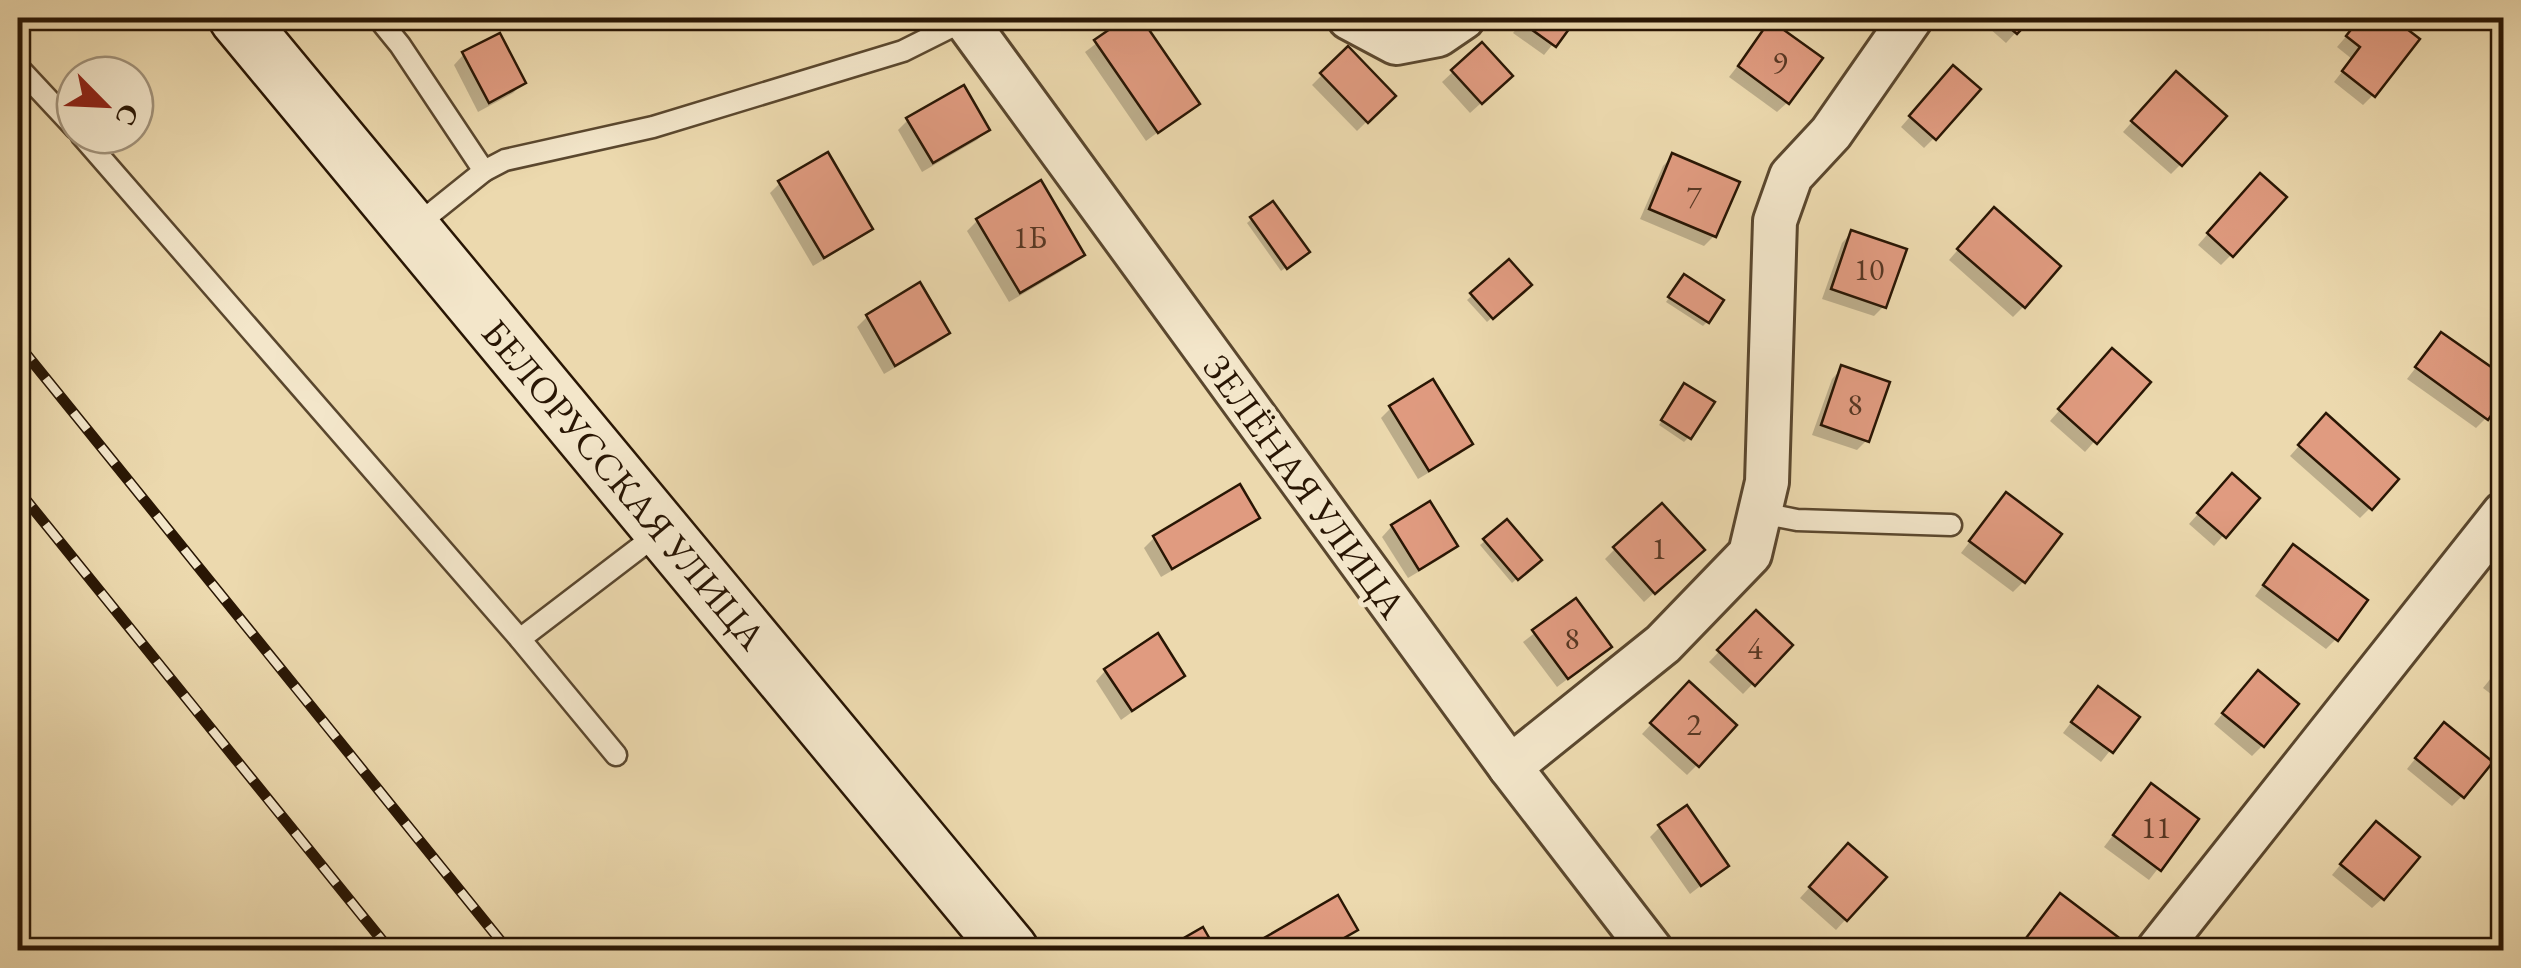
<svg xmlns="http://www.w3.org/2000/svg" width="2521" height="968" viewBox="0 0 2521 968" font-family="'EB Garamond',serif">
  <rect width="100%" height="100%" fill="#ecd9ae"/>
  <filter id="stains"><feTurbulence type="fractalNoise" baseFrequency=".002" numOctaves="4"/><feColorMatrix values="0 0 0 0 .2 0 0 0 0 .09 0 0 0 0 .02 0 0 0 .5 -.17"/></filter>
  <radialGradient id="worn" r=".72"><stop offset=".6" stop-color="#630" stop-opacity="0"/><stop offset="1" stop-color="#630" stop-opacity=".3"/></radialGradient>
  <!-- shadow -->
  <g fill="#0003">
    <path d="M1130,18H1138L1197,103L1146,141L1085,52Z"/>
    <path d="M1525,18H1574L1544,55L1513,33Z"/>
    <path d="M1982,18H2029L2006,43L1980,20Z"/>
    <path d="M2362,18H2370L2386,30L2373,95L2363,105L2334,82L2352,59L2337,47Z"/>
    <path d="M1771,23L1788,102L1777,112L1729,77Z"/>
    <path d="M1482,45L1500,86L1470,113L1442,82Z"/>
    <path d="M1348,49L1393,96L1357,131L1312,85Z"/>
    <path d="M464,54L523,83L513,93L478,112L454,65Z"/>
    <path d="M1943,79L1934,138L1924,148L1901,127Z"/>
    <path d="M2166,84L2181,164L2171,174L2123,132Z"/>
    <path d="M908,120L987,130L977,140L922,172L898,130Z"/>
    <path d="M1673,156L1714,236L1704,246L1640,219L1663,166Z"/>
    <path d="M780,183L870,228L860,238L813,266L770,193Z"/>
    <path d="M2250,186L2231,255L2221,265L2198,245Z"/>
    <path d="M1252,219L1302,256L1281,271L1247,223Z"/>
    <path d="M978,220L1082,255L1072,265L1009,302L967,231Z"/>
    <path d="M1984,220L2023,307L2013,317L1949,260Z"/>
    <path d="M1852,232L1884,306L1874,316L1822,299L1842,243Z"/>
    <path d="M1509,262L1528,285L1487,322L1467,300Z"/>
    <path d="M1680,282L1707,322L1703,326L1666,302Z"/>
    <path d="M867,317L947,333L937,343L884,374L857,327Z"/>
    <path d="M2441,335L2486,418L2476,428L2407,379Z"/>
    <path d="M2102,362L2147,382L2085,452L2050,421Z"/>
    <path d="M1842,368L1867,440L1857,450L1812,435L1832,379Z"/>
    <path d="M1680,391L1689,437L1684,442L1659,425Z"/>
    <path d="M1391,408L1470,444L1460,454L1418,479L1381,418Z"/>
    <path d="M2316,427L2370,508L2360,518L2290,456Z"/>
    <path d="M2222,487L2256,498L2214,546L2189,524Z"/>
    <path d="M2006,495L2023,582L2013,592L1961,553Z"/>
    <path d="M1257,517L1247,527L1161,577L1144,548L1154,538Z"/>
    <path d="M1392,526L1455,546L1445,556L1408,578L1382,537Z"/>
    <path d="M1485,541L1538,560L1512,583L1480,545Z"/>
    <path d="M1615,549L1691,559L1644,602L1605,559Z"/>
    <path d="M2283,558L2336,639L2326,649L2255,596Z"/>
    <path d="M1576,601L1598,656L1557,687L1523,642Z"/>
    <path d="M1756,613L1790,645L1743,694L1709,662Z"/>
    <path d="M2504,662V704L2483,688Z"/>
    <path d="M1106,670L1182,676L1121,720L1096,681Z"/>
    <path d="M2248,683L2262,746L2252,756L2214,724Z"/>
    <path d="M1689,684L1697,765L1687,775L1642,734Z"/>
    <path d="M2088,700L2136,718L2101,762L2063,733Z"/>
    <path d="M2434,735L2462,796L2452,806L2407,769Z"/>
    <path d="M2142,797L2196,820L2149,880L2104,847Z"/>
    <path d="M1660,827L1726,866L1690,894L1650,837Z"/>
    <path d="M2366,834L2383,898L2372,908L2332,875Z"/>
    <path d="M1838,856L1883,878L1836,930L1800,898Z"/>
    <path d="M1355,930L1326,950H1255L1265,940Z"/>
  </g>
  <!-- building -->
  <g fill="#e09b80" stroke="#291604" stroke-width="2.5">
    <path d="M1126,18H1141L1200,104L1158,133L1094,40Z"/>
    <path d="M1524,18H1577L1556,47L1521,22Z"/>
    <path d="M1998,18H2032L2017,34Z"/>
    <path d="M2360,18H2374L2387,28L2394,19L2420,39L2375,97L2342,71L2360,47L2346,36Z"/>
    <path d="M1770,20L1823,58L1789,104L1738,66Z"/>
    <path d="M500,33L526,83L489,103L462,52Z"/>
    <path d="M1482,42L1513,76L1482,104L1451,70Z"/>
    <path d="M1348,46L1396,96L1368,123L1320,73Z"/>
    <path d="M1953,65L1981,89L1936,140L1909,116Z"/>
    <path d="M2176,71L2227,116L2182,166L2131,121Z"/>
    <path d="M964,85L990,130L933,163L906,118Z"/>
    <path d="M828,152L873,229L824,258L778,181Z"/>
    <path d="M1672,153L1740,182L1716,237L1649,209Z"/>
    <path d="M2260,173L2287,197L2233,257L2207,233Z"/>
    <path d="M1041,180L1085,255L1020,293L976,219Z"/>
    <path d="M1273,201L1310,252L1287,269L1250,217Z"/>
    <path d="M1994,207L2061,266L2025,308L1957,249Z"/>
    <path d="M1851,230L1907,249L1886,308L1831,289Z"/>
    <path d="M1509,259L1532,285L1493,319L1470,293Z"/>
    <path d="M1684,274L1724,300L1709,323L1668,297Z"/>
    <path d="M920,282L950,333L895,366L866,315Z"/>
    <path d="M2441,332L2504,376V397L2488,420L2415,367Z"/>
    <path d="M2112,348L2151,382L2097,444L2058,409Z"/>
    <path d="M1841,365L1890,382L1869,442L1821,425Z"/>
    <path d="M1433,379L1473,444L1429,471L1389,406Z"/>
    <path d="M1684,383L1715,402L1691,439L1661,420Z"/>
    <path d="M2326,413L2399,479L2372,510L2298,445Z"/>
    <path d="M2232,473L2260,498L2226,538L2197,513Z"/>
    <path d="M1240,484L1260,518L1172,569L1153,536Z"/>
    <path d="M2006,492L2062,534L2025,583L1969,541Z"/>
    <path d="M1430,501L1458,546L1419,570L1391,525Z"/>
    <path d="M1662,503L1705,550L1655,594L1613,547Z"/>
    <path d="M1507,519L1542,560L1518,580L1483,539Z"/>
    <path d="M2293,544L2368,600L2338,641L2263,585Z"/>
    <path d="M1576,598L1612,647L1568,679L1532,630Z"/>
    <path d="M1756,610L1793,645L1755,686L1717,650Z"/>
    <path d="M1158,633L1185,676L1132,711L1104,669Z"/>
    <path d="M2258,670L2299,704L2264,747L2222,713Z"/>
    <path d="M1689,681L1737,725L1699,767L1650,723Z"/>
    <path d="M2098,686L2140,717L2113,753L2071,722Z"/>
    <path d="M2444,722L2493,762L2464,798L2415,758Z"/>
    <path d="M2151,783L2199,819L2161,871L2113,835Z"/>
    <path d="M1687,805L1729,866L1701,886L1658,825Z"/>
    <path d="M2376,821L2420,857L2384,900L2340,864Z"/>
    <path d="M1848,843L1887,877L1847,921L1809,887Z"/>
    <path d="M2060,893L2118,937L2108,950H2017Z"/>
    <path d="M1338,895L1358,930L1323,950H1271L1264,938Z"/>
    <path d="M1203,927L1216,950H1163Z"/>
  </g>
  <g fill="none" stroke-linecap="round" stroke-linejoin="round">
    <defs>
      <g id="lane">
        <path d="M378,18L400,45L484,171"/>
        <path d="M18,67L75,128"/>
        <path d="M81,135L520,639L616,755"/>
        <path d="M413,228L484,171L505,160L653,127L903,51L965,20"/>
        <path d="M1761,513L1797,520L1951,525"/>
        <path d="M520,639L660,532"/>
      </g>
      <g id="street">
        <path d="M964,18L1510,767L1651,950"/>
        <path d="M1349,18L1396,43L1438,35L1463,18"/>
        <path d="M1510,767L1663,644L1750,554L1767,482L1775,221L1791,176L1831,133L1911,18"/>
        <path d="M2158,950L2504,513"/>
      </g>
      <path id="secondary" d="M237,18L1010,950"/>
    </defs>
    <!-- lane casing -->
    <use href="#lane" stroke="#5a472e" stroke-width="25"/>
    <!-- street casing -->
    <use href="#street" stroke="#5a472e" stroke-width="48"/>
    <!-- secondary casing -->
    <use href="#secondary" stroke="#291604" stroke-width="60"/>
    <!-- lane -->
    <use href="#lane" stroke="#f3e6ca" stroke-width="20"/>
    <!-- street -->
    <use href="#street" stroke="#f3e6ca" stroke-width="42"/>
    <!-- secondary -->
    <use href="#secondary" stroke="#f3e6ca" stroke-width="55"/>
    <defs>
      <g id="rail">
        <path d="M18,344L508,950"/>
        <path d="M18,490L390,950"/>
      </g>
    </defs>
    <!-- rail casing -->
    <use href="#rail" stroke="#291604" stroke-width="11"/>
    <!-- rail -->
    <use href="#rail" stroke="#f3e6ca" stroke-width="8" stroke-dasharray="22" stroke-linecap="butt"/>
  </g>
  <g text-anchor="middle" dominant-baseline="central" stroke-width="10" stroke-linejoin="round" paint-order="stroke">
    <!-- number labels -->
    <g font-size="32" fill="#573723">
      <text x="1780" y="62">9</text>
      <text x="1694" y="196">7</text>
      <text x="1030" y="237">1Б</text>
      <text x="1869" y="269">10</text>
      <text x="1855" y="404">8</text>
      <text x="1659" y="548">1</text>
      <text x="1572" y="638">8</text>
      <text x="1755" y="648">4</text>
      <text x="1694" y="724">2</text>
      <text x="2156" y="827">11</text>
    </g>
    <!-- street labels -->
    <g font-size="38" fill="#291604" stroke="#f3e6ca">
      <text transform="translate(624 484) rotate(50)">БЕЛОРУССКАЯ УЛИЦА</text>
      <text transform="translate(1305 486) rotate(54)">ЗЕЛЁНАЯ УЛИЦА</text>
    </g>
  </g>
  <!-- margin -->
  <rect width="2521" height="968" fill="none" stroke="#ecd9ae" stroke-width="60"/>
  <rect x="20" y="20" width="2481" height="928" fill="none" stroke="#291604" stroke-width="5"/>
  <rect x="30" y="30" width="2461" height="908" fill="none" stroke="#291604" stroke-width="2.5"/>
  <!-- north arrow -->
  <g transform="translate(105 105) rotate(114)"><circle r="48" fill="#f3e6ca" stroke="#a2937b" stroke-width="2.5"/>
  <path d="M0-8L18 38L0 25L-18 38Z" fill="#8f2418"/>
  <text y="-15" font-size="28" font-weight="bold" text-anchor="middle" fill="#291604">С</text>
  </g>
  <rect width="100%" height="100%" filter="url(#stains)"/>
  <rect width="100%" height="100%" fill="url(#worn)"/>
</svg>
